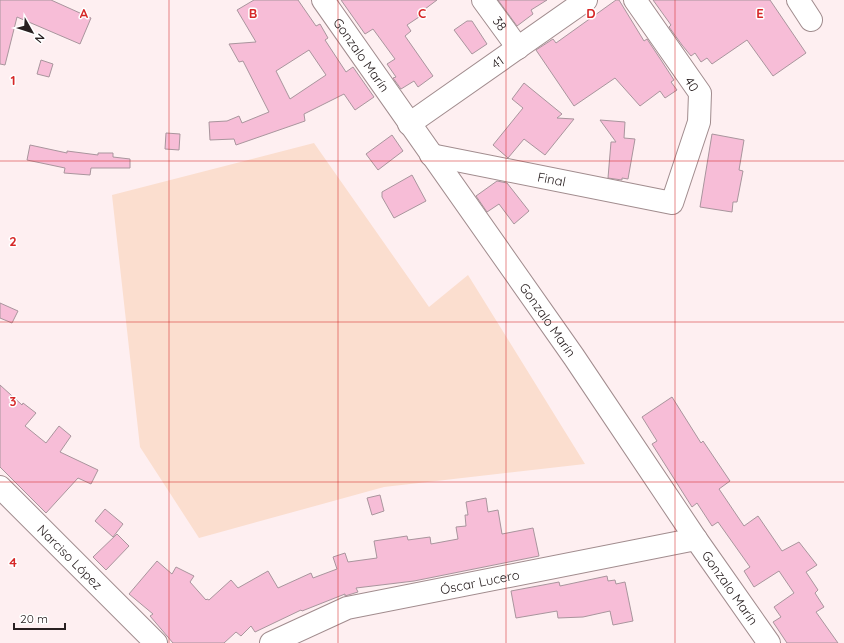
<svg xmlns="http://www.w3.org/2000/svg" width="844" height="643" viewBox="0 0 844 643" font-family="Quicksand,sans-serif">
  <rect width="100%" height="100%" fill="#feeff1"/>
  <!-- green -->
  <path fill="#fbdecf" d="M314,143L429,307L468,275L585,464L384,487L199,538L140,447L112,195Z"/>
  <!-- building -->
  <g fill="#f7bdd7" stroke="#a9959d" fill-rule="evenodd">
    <path d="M0,0H51L91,18L80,44L17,17L5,65L0,64Z"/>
    <path d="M254,0H298L316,26L320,24L328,38L325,40L346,72L353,67L374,97L355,110L344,94L304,114L305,121L236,145L234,139L210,140L209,122L227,121L239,116L242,123L269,112L243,61L239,62L229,44L256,42L237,10ZM309,50L326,75L290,99L276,71Z"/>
    <path d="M341,0H437L417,15L419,17L407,25L411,31L405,36L433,76L418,87L414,81L401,89L393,78L396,77L387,64L395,59L373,29L365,34Z"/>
    <path d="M498,0H547L531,10L533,14L517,26Z"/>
    <path d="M616,0H619L644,41L647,39L661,60L674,80L671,82L677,90L665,98L660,91L640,106L615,78L574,106L536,50L553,39L556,43Z"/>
    <path d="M653,0H770L806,53L773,76L747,40L712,64L707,58L701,62L695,53L691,56L682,45L669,27L671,25Z"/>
    <path d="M467,21H472L487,44L472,54L454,30Z"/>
    <path d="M41,60L53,64L49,77L37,74Z"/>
    <path d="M524,83L562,114L557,118L574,119L545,155L524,139L508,158L493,145L523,108L512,99Z"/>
    <path d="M600,120L625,122L624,138L635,139L628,179L622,178V180L608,178L611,142H616Z"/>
    <path d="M166,133L180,134L179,150L165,149Z"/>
    <path d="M712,134L744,140L739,170L743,171L737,202H733L732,212L700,207Z"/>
    <path d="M392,135L403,151L378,170L366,154Z"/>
    <path d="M30,145L67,153V151L98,155V153H113V157L130,159V168H91L90,175L64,173L65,168L27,160Z"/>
    <path d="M412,175L426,201L394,218L382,197V192Z"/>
    <path d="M497,181L507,183L529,211L514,224L499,204L487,212L476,196Z"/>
    <path d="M0,303L18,311L12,323L0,318Z"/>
    <path d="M0,385L22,405L23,403L36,413L25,426L46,443L59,426L71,436L60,452L98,470L91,484L78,478L46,513L0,467Z"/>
    <path d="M672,397L701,443L703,441L730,481L719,489L744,526L758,516L782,551L799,542L817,565L806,572L818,590L815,593L824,607L816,612L838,643H787L773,622L781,617L774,607L794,593L779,571L754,587L744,571L750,567L718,522L712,526L697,503L692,507L652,444L657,441L642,417Z"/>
    <path d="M380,495L384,511L372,515L367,498Z"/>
    <path d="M486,498L488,512L498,510L502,534L533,528L539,556L414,581L356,588L358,592L345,596V594L302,611L301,610L255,632L251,626L241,636L236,632L224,643H173L150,616L153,614L129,594L157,561L172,574L176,567L194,576L190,582L206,600L207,599L209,600L231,580L238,588L268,571L278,588L311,573L313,578L337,569L333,557L345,553L348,562L377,558L374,541L407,536L408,540L430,537L431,544L458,539L456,527L466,526L465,515H468L466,502Z"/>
    <path d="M105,509L123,524L113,537L95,521Z"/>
    <path d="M117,534L129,546L106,570L93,557Z"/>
    <path d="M607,576L608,581L615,580L616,584L625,582L633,621L613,625L610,611L583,617L558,618L557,611L516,618L511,591L559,582L560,586Z"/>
  </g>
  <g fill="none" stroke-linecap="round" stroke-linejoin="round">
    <defs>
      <g id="minor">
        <path id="s1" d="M323,0L574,357L696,539L769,643"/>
        <path id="s2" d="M483,0L518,48"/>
        <path d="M798,0L811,20"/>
        <path id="s3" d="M409,124L586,0"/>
        <path id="s4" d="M431,155L672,203L699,122L700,93L635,0"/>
        <path id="s5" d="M0,487L156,643"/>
        <path id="s6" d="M271,643L347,608L696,539"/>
      </g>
    </defs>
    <!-- minor casing -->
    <use href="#minor" stroke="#a18c8e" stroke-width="24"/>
    <!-- minor -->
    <use href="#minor" stroke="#fff" stroke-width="22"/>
  </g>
  <!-- grid -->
  <path fill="none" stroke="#d62828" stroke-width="1" stroke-opacity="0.55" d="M169,0V643M338,0V643M506,0V643M675,0V643M0,161H844M0,322H844M0,482H844"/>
  <g text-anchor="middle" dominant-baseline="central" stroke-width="3" stroke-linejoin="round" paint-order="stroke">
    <!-- street labels -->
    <g font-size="13" fill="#292021" stroke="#fff">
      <text stroke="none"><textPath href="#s2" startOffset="29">38</textPath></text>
      <text stroke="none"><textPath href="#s1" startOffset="67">Gonzalo Marín</textPath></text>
      <text stroke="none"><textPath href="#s3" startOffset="108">41</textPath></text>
      <text transform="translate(692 84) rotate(58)">40</text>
      <text stroke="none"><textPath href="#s4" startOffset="123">Final</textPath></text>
      <text stroke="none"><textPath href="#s1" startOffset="391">Gonzalo Marín</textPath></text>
      <text stroke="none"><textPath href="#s5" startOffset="99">Narciso López</textPath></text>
      <text stroke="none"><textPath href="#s6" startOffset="219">Óscar Lucero</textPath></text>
      <text stroke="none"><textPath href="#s1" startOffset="715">Gonzalo Marín</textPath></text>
    </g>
  </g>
  <g font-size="13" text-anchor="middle" font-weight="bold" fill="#d62828" stroke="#fff" stroke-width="3" stroke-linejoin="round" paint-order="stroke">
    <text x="84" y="18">A</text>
    <text x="253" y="18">B</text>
    <text x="422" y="18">C</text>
    <text x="591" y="18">D</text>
    <text x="760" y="18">E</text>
    <text x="13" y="85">1</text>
    <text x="13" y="246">2</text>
    <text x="13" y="406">3</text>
    <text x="13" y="567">4</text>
  </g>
  <!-- north arrow -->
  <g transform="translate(32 32) rotate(129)" stroke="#ffffff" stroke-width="3" paint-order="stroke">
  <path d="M0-3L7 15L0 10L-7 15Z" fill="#292021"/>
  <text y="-6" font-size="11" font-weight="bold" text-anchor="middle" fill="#292021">N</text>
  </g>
  <!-- scale -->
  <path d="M14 623v6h51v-6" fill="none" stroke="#292021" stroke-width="2"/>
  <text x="20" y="623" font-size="12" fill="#292021" stroke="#ffffff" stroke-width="3" paint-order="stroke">20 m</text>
</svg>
